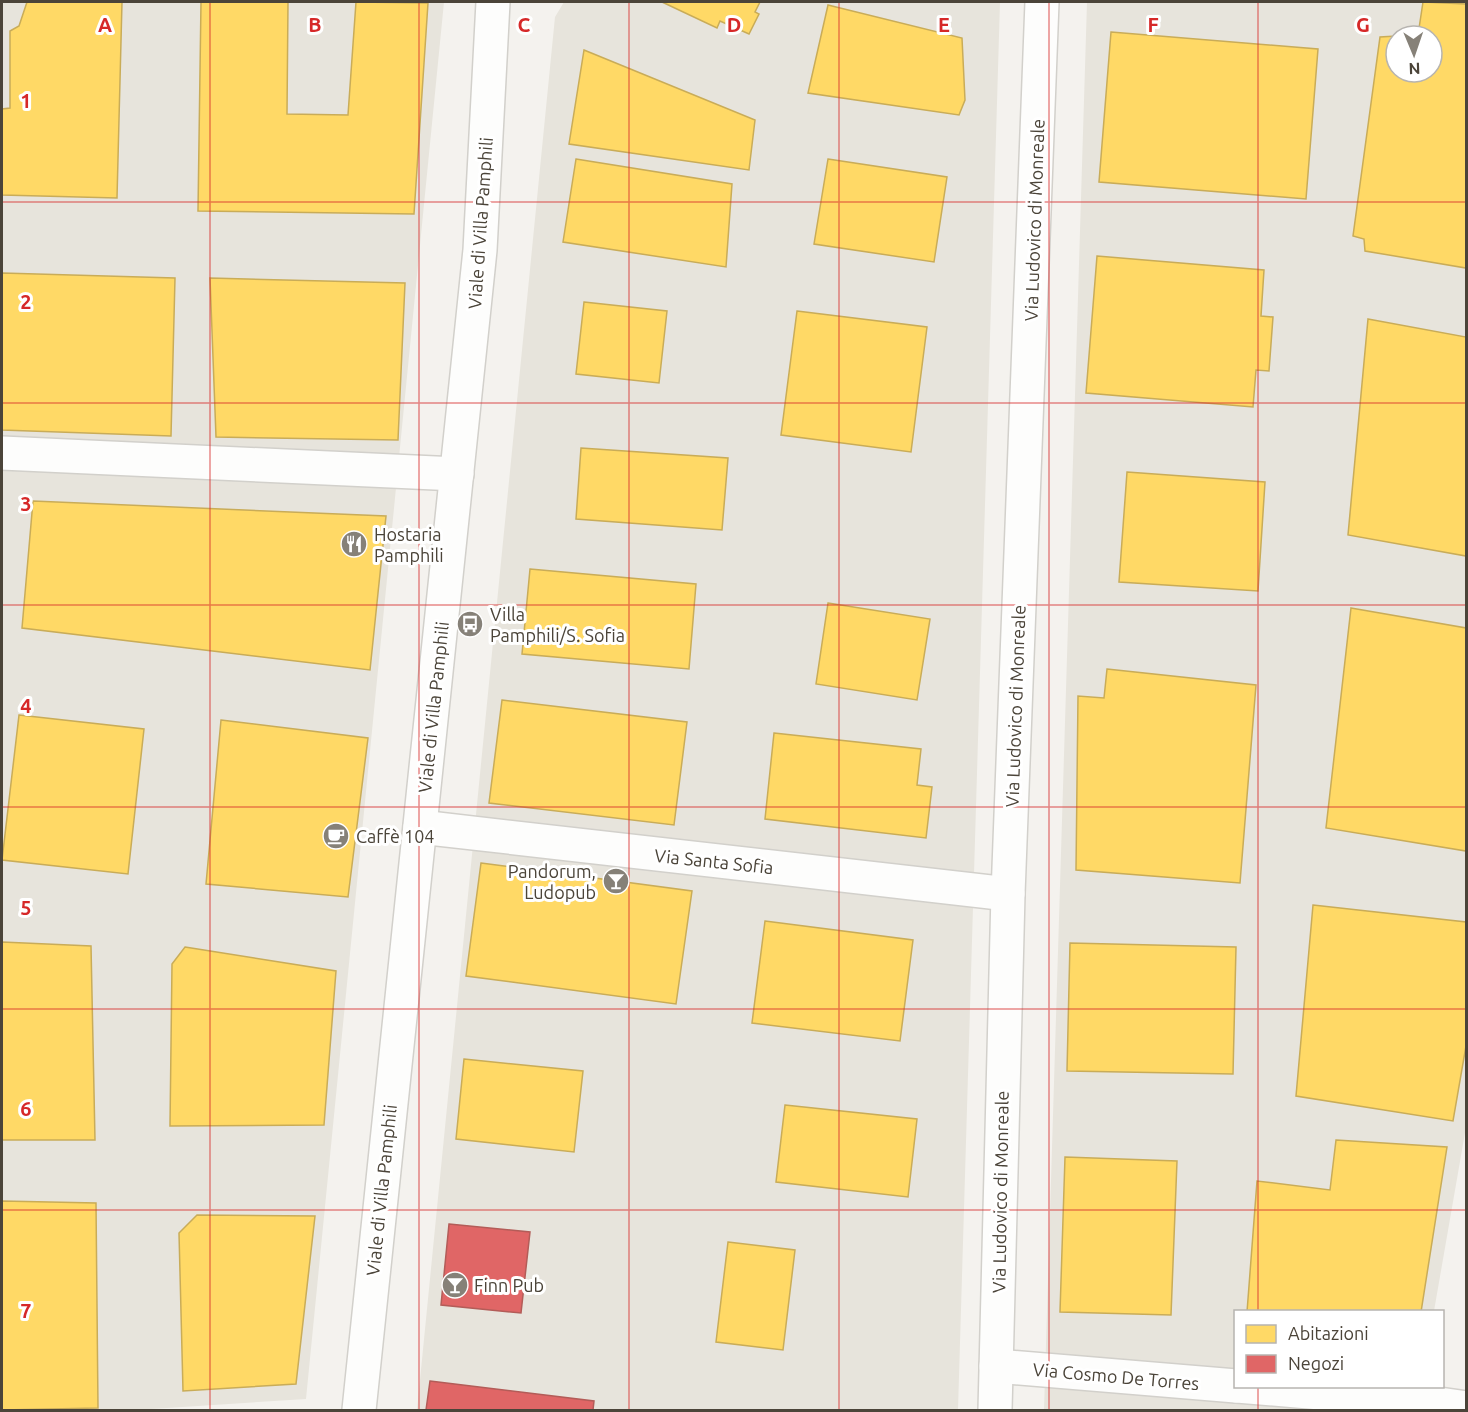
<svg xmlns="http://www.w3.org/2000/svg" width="1468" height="1412" viewBox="0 0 1468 1412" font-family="Ubuntu,sans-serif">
  <rect width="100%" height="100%" fill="#f4f2ee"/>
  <!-- residential -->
  <g fill="#e7e4dc" fill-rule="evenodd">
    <path d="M2,2H444L306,1399L136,1410H2Z"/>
    <path d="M564,2H1000L958,1410H417L555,17Z"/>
    <path d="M1087,2H1466V1127L1434,1311L1236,1312V1386L1417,1410H1044ZM1396,36H1432V72H1396Z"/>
  </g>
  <!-- homes -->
  <g fill="#ffd966" stroke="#c9ac58" stroke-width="1.5">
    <path d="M27,2H122L117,198L2,195V109L10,108V31L19,26Z"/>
    <path d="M201,2H288L287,114L348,115L356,2L428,3L414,214L198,211Z"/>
    <path d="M662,2H760L755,12L759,14L749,34L720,21L717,28Z"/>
    <path d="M1423,2L1466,4V268L1365,251L1364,239L1353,236L1380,37L1396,36V72H1432V36H1403L1418,35Z"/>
    <path d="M828,5L962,38L965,100L959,115L808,93Z"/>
    <path d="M1111,32L1318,49L1306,199L1099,182Z"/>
    <path d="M584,50L755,120L749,170L569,144Z"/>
    <path d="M576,159L732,184L726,267L563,242Z"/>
    <path d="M828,159L947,177L934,262L814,244Z"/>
    <path d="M1097,256L1264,270L1261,316L1273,317L1269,371L1256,370L1253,407L1086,393Z"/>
    <path d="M2,273L175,278L171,436L2,430Z"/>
    <path d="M210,278L405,283L398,440L216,437Z"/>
    <path d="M584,302L667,311L659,383L576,374Z"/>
    <path d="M797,311L927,327L911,452L781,435Z"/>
    <path d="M1368,319L1466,337V556L1348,535Z"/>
    <path d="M581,448L728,458L722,530L576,519Z"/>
    <path d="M1127,472L1265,482L1258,591L1119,582Z"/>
    <path d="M33,501L386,516L370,670L22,628Z"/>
    <path d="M530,569L696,584L689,669L522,654Z"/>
    <path d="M828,603L930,619L917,700L816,684Z"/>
    <path d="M1351,608L1466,628V851L1326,828Z"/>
    <path d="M1107,669L1256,685L1240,883L1076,870L1078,696L1104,698Z"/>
    <path d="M502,700L687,722L674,825L489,803Z"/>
    <path d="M19,715L144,729L128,874L2,860Z"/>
    <path d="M221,720L368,738L348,897L206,884Z"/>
    <path d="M774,733L921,749L917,785L932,787L926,838L765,819Z"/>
    <path d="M481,863L692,891L676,1004L466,976Z"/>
    <path d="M1313,905L1466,922V1046L1453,1121L1296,1096Z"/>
    <path d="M765,921L913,940L900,1041L752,1023Z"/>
    <path d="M2,942L91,946L95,1140H2Z"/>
    <path d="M1070,943L1236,947L1233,1074L1067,1071Z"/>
    <path d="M185,947L336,971L324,1125L170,1126L172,964Z"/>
    <path d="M464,1059L583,1071L574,1152L456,1139Z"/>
    <path d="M785,1105L917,1119L908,1197L776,1182Z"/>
    <path d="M1336,1140L1447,1147L1421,1312H1247L1257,1181L1330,1190Z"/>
    <path d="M1065,1157L1177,1161L1171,1315L1060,1312Z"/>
    <path d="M2,1201L96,1203L98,1408L2,1410Z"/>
    <path d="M197,1215L315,1216L296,1384L183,1391L179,1233Z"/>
    <path d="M728,1242L795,1250L783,1350L716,1342Z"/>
  </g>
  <!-- shops -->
  <g fill="#e06666" stroke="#b35c58" stroke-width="1.5">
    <path d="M449,1224L530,1232L521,1313L441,1305Z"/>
    <path d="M430,1381L594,1401L593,1410H426Z"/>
  </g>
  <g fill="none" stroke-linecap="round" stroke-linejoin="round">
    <defs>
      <g id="street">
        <path d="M2,453L457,474"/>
        <path d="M420,827L1008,894"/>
        <path d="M996,1366L1236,1386"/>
        <path d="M1237,1386L1425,1402L1466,1408"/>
        <path d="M359,1410L480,250L493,2"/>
        <path d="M995,1410L1008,894L1042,2"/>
      </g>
    </defs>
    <!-- street casing -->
    <use href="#street" stroke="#d2d0cb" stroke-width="36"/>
    <!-- street -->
    <use href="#street" stroke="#fdfdfc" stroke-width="33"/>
  </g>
  <!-- grid -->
  <path fill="none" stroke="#d62828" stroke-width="1.5" stroke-opacity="0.55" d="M210,2V1410M419,2V1410M629,2V1410M839,2V1410M1049,2V1410M1258,2V1312M2,202H1466M2,403H1466M2,605H1466M2,807H1466M2,1009H1466M2,1210H1466M1258,1386V1410"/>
  <!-- icons -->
  <defs>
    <symbol id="restaurant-disc" viewBox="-11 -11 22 22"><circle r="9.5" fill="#868178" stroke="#fff"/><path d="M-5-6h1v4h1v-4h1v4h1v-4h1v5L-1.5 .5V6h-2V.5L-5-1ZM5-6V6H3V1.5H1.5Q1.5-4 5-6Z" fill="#fff"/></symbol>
    <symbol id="bus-disc" viewBox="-11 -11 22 22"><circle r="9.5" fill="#868178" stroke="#fff"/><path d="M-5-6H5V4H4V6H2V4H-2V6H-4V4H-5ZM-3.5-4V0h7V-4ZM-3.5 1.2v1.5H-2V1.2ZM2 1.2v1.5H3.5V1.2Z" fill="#fff"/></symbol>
    <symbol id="cafe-disc" viewBox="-11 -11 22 22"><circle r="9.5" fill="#868178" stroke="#fff"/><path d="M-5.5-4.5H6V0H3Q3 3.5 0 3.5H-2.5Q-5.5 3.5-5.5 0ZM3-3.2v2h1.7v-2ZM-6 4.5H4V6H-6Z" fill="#fff"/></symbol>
    <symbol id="bar-disc" viewBox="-11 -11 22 22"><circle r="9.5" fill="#868178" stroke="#fff"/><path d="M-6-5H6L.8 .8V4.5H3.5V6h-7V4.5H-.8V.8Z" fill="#fff"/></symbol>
  </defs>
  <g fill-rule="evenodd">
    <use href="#restaurant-disc" x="339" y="529" width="30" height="30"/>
    <use href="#bus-disc" x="455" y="609" width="30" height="30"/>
    <use href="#cafe-disc" x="321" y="821" width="30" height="30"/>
    <use href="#bar-disc" x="601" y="866" width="30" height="30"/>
    <use href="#bar-disc" x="440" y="1270" width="30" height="30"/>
  </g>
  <g text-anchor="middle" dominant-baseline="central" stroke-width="6" stroke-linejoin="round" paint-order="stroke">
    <!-- street labels -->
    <g font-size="18" fill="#4b4439" stroke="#fff">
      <text transform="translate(1034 220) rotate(-88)">Via Ludovico di Monreale</text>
      <text transform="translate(480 223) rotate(-86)">Viale di Villa Pamphili</text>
      <text transform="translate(1015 706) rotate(-88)">Via Ludovico di Monreale</text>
      <text transform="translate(433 707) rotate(-84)">Viale di Villa Pamphili</text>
      <text transform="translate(714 861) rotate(6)">Via Santa Sofia</text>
      <text transform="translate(381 1190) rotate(-84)">Viale di Villa Pamphili</text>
      <text transform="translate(1000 1192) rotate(-89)">Via Ludovico di Monreale</text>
      <text transform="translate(1116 1376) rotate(5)">Via Cosmo De Torres</text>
    </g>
    <!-- poi labels -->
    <g font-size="18" fill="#4b4439" stroke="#fff" text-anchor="start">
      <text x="374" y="534">Hostaria<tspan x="374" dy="21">Pamphili</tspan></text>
      <text x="490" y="614">Villa<tspan x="490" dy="21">Pamphili/S. Sofia</tspan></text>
      <text x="356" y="836">Caffè 104</text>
      <text x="596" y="871" text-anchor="end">Pandorum,<tspan x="596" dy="21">Ludopub</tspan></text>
      <text x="474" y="1285">Finn Pub</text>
    </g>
  </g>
  <g font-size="20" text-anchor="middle" font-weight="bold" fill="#d62828" stroke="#fff" stroke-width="6" stroke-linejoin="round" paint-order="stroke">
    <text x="105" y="32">A</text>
    <text x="315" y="32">B</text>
    <text x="524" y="32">C</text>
    <text x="734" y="32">D</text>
    <text x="944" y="32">E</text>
    <text x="1153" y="32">F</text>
    <text x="1363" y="32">G</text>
    <text x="26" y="108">1</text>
    <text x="26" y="309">2</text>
    <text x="26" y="511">3</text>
    <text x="26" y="713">4</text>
    <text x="26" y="915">5</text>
    <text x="26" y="1116">6</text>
    <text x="26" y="1318">7</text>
  </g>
  <!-- border -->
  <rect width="1468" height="1412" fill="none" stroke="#4b4439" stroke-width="6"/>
  <!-- legend -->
  <rect x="1234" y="1310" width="210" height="78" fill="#ffffff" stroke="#b7b4b0" stroke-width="1.5"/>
  <rect x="1246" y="1325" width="30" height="18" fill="#ffd966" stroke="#b7b4b0" stroke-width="1.5"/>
  <text x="1288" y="1340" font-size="18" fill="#4b4439">Abitazioni</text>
  <rect x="1246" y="1355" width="30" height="18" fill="#e06666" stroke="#b7b4b0" stroke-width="1.5"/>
  <text x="1288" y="1370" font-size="18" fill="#4b4439">Negozi</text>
  <!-- north arrow -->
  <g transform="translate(1414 54) rotate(178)"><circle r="28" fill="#ffffff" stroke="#b7b4b0" stroke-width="1.5"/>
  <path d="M0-4.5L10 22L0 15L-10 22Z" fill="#868178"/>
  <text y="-9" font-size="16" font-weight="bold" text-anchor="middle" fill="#4b4439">N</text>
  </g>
</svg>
